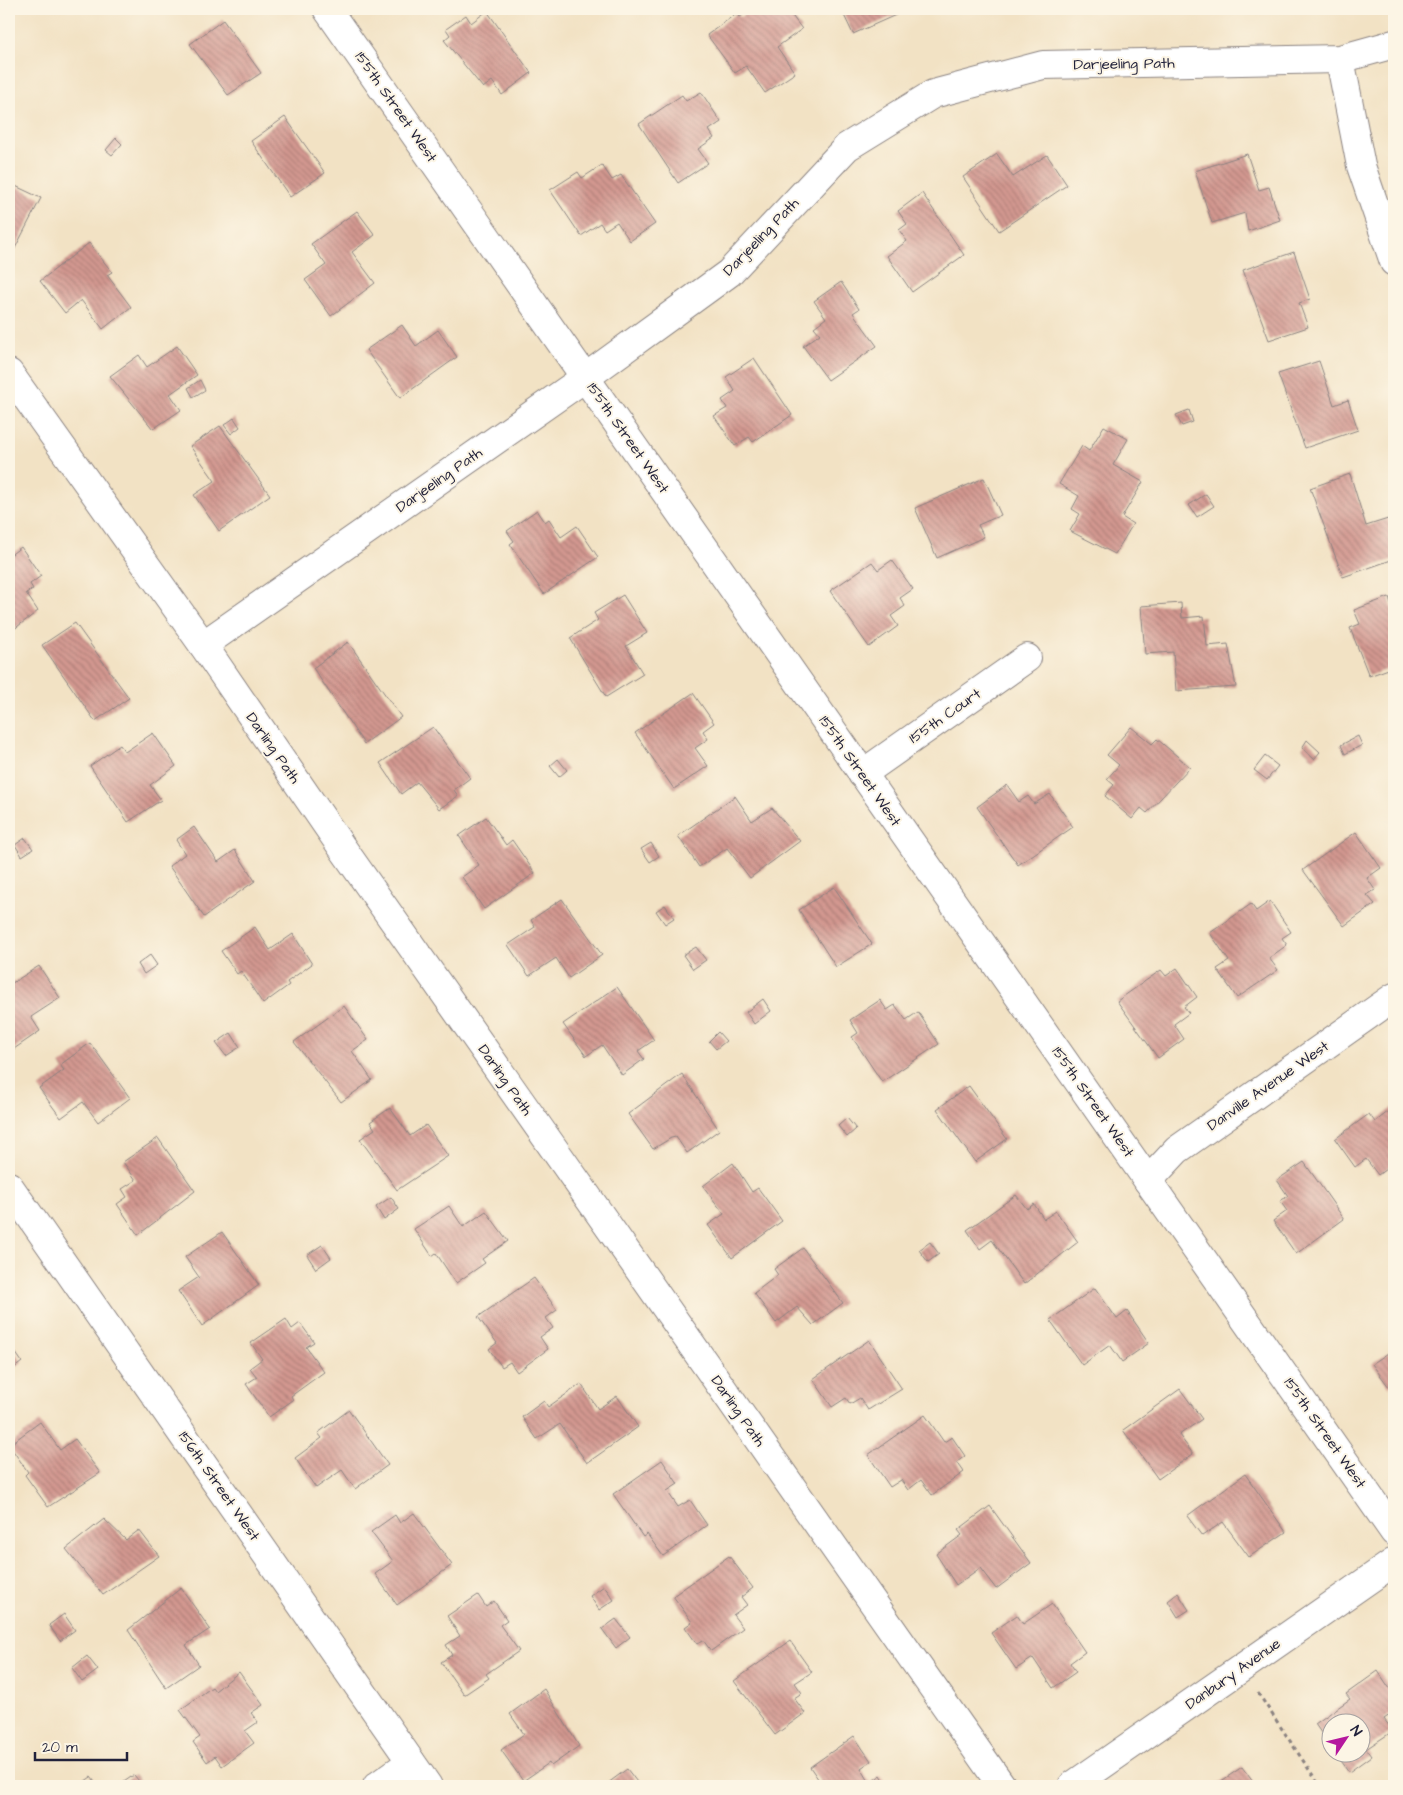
<svg xmlns="http://www.w3.org/2000/svg" width="1403" height="1795" viewBox="0 0 1403 1795" font-family="'Architects Daughter',sans-serif">
  <defs>
    <pattern id="building-back-hatch" width="6" height="6" patternUnits="userSpaceOnUse" patternTransform="scale(1.25)"><rect width="6" height="6" fill="#d39890"/><path d="M-1 5l2 2M0 0l6 6M5-1l2 2" fill="none" stroke="#ab7c77"/></pattern>
  </defs>
  <rect width="100%" height="100%" fill="#fcf5e5"/>
  <filter id="ink" filterUnits="userSpaceOnUse"><feTurbulence type="fractalNoise" baseFrequency=".02" numOctaves="2"/><feDisplacementMap in="SourceGraphic" scale="10" xChannelSelector="R" yChannelSelector="G"/><feConvolveMatrix kernelMatrix="1 2 1 2 8 2 1 2 1" color-interpolation-filters="sRGB"/></filter>
  <filter id="wash" filterUnits="userSpaceOnUse"><feTurbulence type="fractalNoise" baseFrequency=".0096" numOctaves="4" result="noise"/><feDisplacementMap in="SourceGraphic" scale="20" xChannelSelector="R" yChannelSelector="G"/><feGaussianBlur stdDeviation="1.12" result="paint"/><feColorMatrix in="noise" values="0 0 0 0 0 0 0 0 0 0 0 0 0 0 0 0 0 1.4 0 .05"/><feComposite in="paint" operator="in"/></filter>
  <g filter="url(#wash)">
    <rect width="100%" height="100%" fill="#f2e2c4"/>
    <g id="blocks">
      <!-- building -->
      <g fill="url(#building-back-hatch)">
        <path d="M752,9H773L776,13L782,9H787L802,29L777,47L795,73L765,93L746,66L735,73L707,35L737,13L740,17Z"/>
        <path d="M841,9H896L898,14L853,34Z"/>
        <path d="M487,11L531,73L502,95L492,81L483,88L444,40L450,35L446,29L466,15L471,23Z"/>
        <path d="M223,20L261,73L228,95L190,44Z"/>
        <path d="M701,92L721,122L709,130L714,138L698,149L708,163L678,183L639,124L682,95L686,101Z"/>
        <path d="M285,117L325,173L290,197L251,141Z"/>
        <path d="M116,138L122,144L112,155L106,150Z"/>
        <path d="M997,154L1013,177L1047,155L1067,185L999,231L963,177Z"/>
        <path d="M1247,154L1259,190L1269,187L1280,220L1248,231L1245,213L1212,223L1195,171Z"/>
        <path d="M602,165L612,180L621,175L655,224L630,241L617,222L605,230L600,223L581,236L550,190L578,172L582,178Z"/>
        <path d="M9,183L41,198L10,258H9Z"/>
        <path d="M922,193L964,255L912,292L887,256L907,241L899,230L907,224L898,211Z"/>
        <path d="M357,211L375,235L352,252L375,283L331,316L305,280L326,265L311,244Z"/>
        <path d="M89,243L112,272L107,275L131,307L103,329L81,300L65,313L40,281Z"/>
        <path d="M1294,252L1310,299L1299,303L1308,327L1269,340L1243,270Z"/>
        <path d="M841,282L859,309L853,313L877,346L828,380L803,346L820,334L814,327L826,318L814,301Z"/>
        <path d="M402,325L416,346L438,330L457,357L400,398L366,350Z"/>
        <path d="M177,346L197,375L170,394L181,410L153,429L110,376L139,355L147,367Z"/>
        <path d="M754,358L792,415L753,442L749,437L735,446L714,416L727,408L722,400L735,391L726,377Z"/>
        <path d="M1319,361L1334,405L1348,400L1358,430L1305,448L1278,374Z"/>
        <path d="M200,380L205,390L193,397L188,388Z"/>
        <path d="M1189,410L1193,422L1182,426L1176,415Z"/>
        <path d="M234,418L240,427L231,434L224,425Z"/>
        <path d="M220,426L270,495L219,531L194,495L215,481L190,446Z"/>
        <path d="M1104,426L1128,439L1113,465L1143,482L1122,517L1133,524L1115,554L1070,531L1080,514L1072,509L1079,496L1059,484L1082,446L1089,451Z"/>
        <path d="M1350,474L1366,526L1388,519L1394,536V559L1343,577L1310,488Z"/>
        <path d="M984,478L1001,515L978,525L984,537L937,558L915,508Z"/>
        <path d="M1206,494L1214,506L1197,517L1189,505Z"/>
        <path d="M537,510L545,522L549,519L561,537L577,526L598,557L544,594L510,544L514,541L507,531Z"/>
        <path d="M21,547L41,576L30,584L33,589L26,593L38,611L9,633V556Z"/>
        <path d="M892,560L913,589L900,598L905,606L891,616L898,626L869,647L830,591L872,562L878,570Z"/>
        <path d="M623,595L647,633L626,646L643,674L606,697L570,638L598,620L594,613Z"/>
        <path d="M1389,597L1394,613V667L1369,676L1350,628L1360,624L1354,610Z"/>
        <path d="M1181,603L1182,618L1204,616L1207,646L1228,644L1236,687L1176,691L1173,652L1145,654L1141,606Z"/>
        <path d="M75,623L129,698L95,721L42,645Z"/>
        <path d="M348,642L401,717L364,744L313,668Z"/>
        <path d="M693,693L714,723L703,731L708,739L695,748L708,766L674,789L635,733Z"/>
        <path d="M433,727L470,778L454,790L458,796L439,809L417,782L401,794L380,763Z"/>
        <path d="M1131,727L1152,744L1157,739L1190,767L1147,813L1141,808L1132,819L1105,796L1114,785L1107,779L1119,765L1107,755Z"/>
        <path d="M153,733L176,766L150,785L161,800L128,822L90,766L120,745L125,752Z"/>
        <path d="M1358,736L1362,745L1345,754L1341,745Z"/>
        <path d="M1307,740L1320,752L1314,759L1302,748Z"/>
        <path d="M1265,756L1278,766L1267,780L1254,770Z"/>
        <path d="M558,759L567,770L559,777L550,766Z"/>
        <path d="M1007,785L1019,802L1028,796L1034,804L1050,794L1073,827L1018,865L977,807Z"/>
        <path d="M735,796L752,821L772,808L800,841L750,878L727,848L699,867L678,836Z"/>
        <path d="M486,817L506,845L512,840L535,873L484,909L462,877L479,865L459,836Z"/>
        <path d="M194,827L218,862L235,850L255,881L204,917L169,866L185,854L176,840Z"/>
        <path d="M1356,832L1381,868L1367,878L1375,890L1367,895L1375,904L1344,926L1303,870Z"/>
        <path d="M25,838L33,849L22,856L15,845Z"/>
        <path d="M651,843L659,856L650,862L641,849Z"/>
        <path d="M834,887L872,944L836,967L799,910Z"/>
        <path d="M562,899L602,955L569,978L556,958L529,976L508,945L535,927L531,920Z"/>
        <path d="M1270,901L1291,932L1282,938L1287,945L1269,958L1278,970L1237,998L1217,969L1229,961L1210,933L1251,904L1256,911Z"/>
        <path d="M665,905L674,918L665,924L656,911Z"/>
        <path d="M255,927L270,950L293,934L312,964L287,982L289,985L263,1004L241,971L237,974L221,951Z"/>
        <path d="M696,947L706,960L693,969L683,955Z"/>
        <path d="M150,955L157,965L144,974L138,964Z"/>
        <path d="M39,966L60,998L31,1017L40,1031L11,1051L9,1048V985Z"/>
        <path d="M1177,968L1197,997L1184,1007L1189,1013L1174,1024L1184,1039L1158,1058L1117,1001L1161,970L1166,976Z"/>
        <path d="M617,987L654,1040L638,1051L644,1059L622,1075L602,1045L586,1056L563,1024Z"/>
        <path d="M763,999L771,1011L754,1024L746,1012Z"/>
        <path d="M880,1000L887,1010L895,1005L906,1020L918,1012L939,1044L882,1082L852,1037L858,1033L850,1020Z"/>
        <path d="M344,1006L368,1040L352,1051L372,1080L341,1102L294,1042Z"/>
        <path d="M718,1032L726,1041L716,1049L709,1041Z"/>
        <path d="M231,1033L240,1047L226,1056L216,1043Z"/>
        <path d="M90,1043L130,1098L98,1122L83,1102L61,1118L39,1088L64,1070L60,1065Z"/>
        <path d="M682,1074L719,1130L687,1153L676,1137L671,1138L653,1149L628,1114Z"/>
        <path d="M969,1086L1007,1139L975,1162L937,1109Z"/>
        <path d="M1394,1107V1163L1378,1175L1366,1159L1355,1167L1335,1139L1369,1114L1375,1122Z"/>
        <path d="M390,1108L410,1136L426,1125L448,1156L397,1190L360,1139L375,1129L370,1122Z"/>
        <path d="M847,1118L856,1129L847,1137L838,1126Z"/>
        <path d="M158,1138L195,1191L138,1235L117,1204L127,1197L122,1189L136,1180L123,1162Z"/>
        <path d="M1304,1162L1344,1219L1296,1254L1273,1221L1287,1211L1280,1201L1288,1196L1277,1180Z"/>
        <path d="M733,1163L752,1192L758,1188L782,1221L732,1258L708,1225L724,1214L703,1186Z"/>
        <path d="M1016,1195L1027,1209L1034,1204L1044,1219L1056,1211L1078,1242L1024,1284L992,1240L980,1249L967,1230Z"/>
        <path d="M391,1197L399,1209L384,1220L376,1207Z"/>
        <path d="M449,1206L463,1227L486,1211L508,1241L482,1259L485,1263L456,1283L436,1253L432,1256L414,1229Z"/>
        <path d="M222,1232L259,1285L202,1326L178,1291L199,1277L185,1257Z"/>
        <path d="M930,1242L939,1254L928,1262L919,1250Z"/>
        <path d="M322,1245L331,1258L316,1269L307,1255Z"/>
        <path d="M803,1248L843,1303L813,1325L797,1307L776,1323L754,1293L778,1275L774,1269Z"/>
        <path d="M534,1278L557,1310L546,1318L553,1328L540,1337L548,1349L517,1372L510,1362L502,1367L489,1349L497,1343L478,1317Z"/>
        <path d="M1095,1288L1117,1319L1127,1311L1149,1343L1122,1362L1110,1345L1082,1365L1050,1320Z"/>
        <path d="M286,1319L292,1329L300,1323L314,1342L306,1347L324,1372L291,1396L293,1400L269,1417L246,1384L257,1377L250,1368L262,1359L251,1343Z"/>
        <path d="M869,1340L902,1389L868,1410L860,1398L850,1404L846,1398L832,1407L813,1379Z"/>
        <path d="M9,1343L22,1362L9,1372Z"/>
        <path d="M1394,1349V1383L1389,1387L1372,1364Z"/>
        <path d="M581,1384L598,1409L617,1396L638,1427L587,1463L560,1424L537,1439L522,1417L544,1401L548,1407Z"/>
        <path d="M1180,1389L1202,1419L1179,1435L1193,1454L1158,1479L1123,1430Z"/>
        <path d="M349,1410L388,1465L355,1489L342,1470L316,1488L295,1458L322,1438L318,1433Z"/>
        <path d="M925,1415L944,1442L952,1437L965,1456L957,1462L964,1472L932,1495L921,1480L908,1490L901,1480L890,1487L868,1455Z"/>
        <path d="M40,1422L60,1450L75,1439L100,1473L48,1507L25,1475L28,1472L9,1445Z"/>
        <path d="M662,1460L678,1484L667,1491L678,1507L690,1500L707,1525L663,1556L647,1534L643,1537L613,1494Z"/>
        <path d="M1245,1474L1286,1532L1249,1557L1223,1522L1202,1536L1187,1516Z"/>
        <path d="M990,1506L1031,1563L996,1589L980,1568L956,1585L936,1554L962,1535L958,1530Z"/>
        <path d="M414,1513L452,1565L397,1605L375,1574L393,1561L371,1532L395,1515L400,1523Z"/>
        <path d="M104,1519L126,1540L139,1530L159,1556L103,1595L66,1549Z"/>
        <path d="M729,1556L753,1588L741,1597L747,1605L733,1615L743,1628L711,1651L703,1640L697,1644L685,1627L692,1622L673,1596Z"/>
        <path d="M604,1586L614,1600L599,1610L590,1596Z"/>
        <path d="M181,1588L210,1629L186,1645L199,1665L166,1688L128,1630Z"/>
        <path d="M1178,1593L1189,1610L1178,1617L1168,1601Z"/>
        <path d="M478,1595L486,1607L494,1601L507,1620L500,1625L519,1651L486,1674L489,1678L464,1695L441,1662L452,1655L446,1645L460,1636L447,1616Z"/>
        <path d="M1052,1604L1085,1652L1070,1663L1076,1672L1053,1688L1033,1658L1016,1669L991,1633L1017,1615L1023,1624Z"/>
        <path d="M64,1614L75,1630L60,1641L49,1625Z"/>
        <path d="M616,1619L630,1637L616,1648L602,1629Z"/>
        <path d="M790,1641L812,1672L795,1683L802,1693L794,1698L805,1713L775,1735L734,1681Z"/>
        <path d="M87,1656L98,1670L82,1682L72,1668Z"/>
        <path d="M1378,1671L1394,1695V1712L1384,1719L1393,1731L1366,1749L1371,1756L1349,1772L1335,1752H1360V1722H1330V1746L1315,1724L1350,1699L1346,1694Z"/>
        <path d="M239,1672L263,1705L251,1713L258,1722L245,1731L254,1743L222,1766L215,1756L207,1762L193,1742L200,1737L180,1710L212,1687L215,1691Z"/>
        <path d="M544,1689L579,1746L551,1766L549,1763L523,1781L501,1750L524,1734L510,1714Z"/>
        <path d="M854,1736L871,1761L861,1768L870,1783L881,1775L888,1786H823L810,1767Z"/>
        <path d="M1242,1767L1256,1786H1214Z"/>
        <path d="M627,1769L640,1786H604Z"/>
        <path d="M134,1775L143,1786H118Z"/>
        <path d="M91,1777L98,1786H78Z"/>
      </g>
    </g>
  </g>
  <g filter="url(#ink)">
    <use href="#blocks" fill-opacity="0" stroke="#8a8280" stroke-width="1"/>
    <g fill="none" stroke-linecap="round" stroke-linejoin="round">
      <defs>
        <g id="minor">
          <path d="M327,9L1394,1532"/>
          <path d="M1340,59L1361,166L1394,262"/>
          <path d="M9,373L203,645L341,846L1002,1786"/>
          <path d="M203,645L586,377L729,273L847,147L933,94L1043,65L1340,59L1394,44"/>
          <path d="M862,774L1027,658"/>
          <path d="M1148,1181L1177,1150L1394,997"/>
          <path d="M9,1186L428,1786"/>
          <path d="M377,1786L411,1762"/>
          <path d="M1072,1786L1394,1562"/>
        </g>
      </defs>
      <!-- minor casing -->
      <use href="#minor" stroke="#8a8280" stroke-width="30"/>
      <!-- path -->
      <path stroke="#8a8280" stroke-width="3" stroke-dasharray="4 4" stroke-linecap="butt" d="M1258,1693L1320,1786"/>
      <!-- minor -->
      <use href="#minor" stroke="#fff" stroke-width="28"/>
    </g>
  </g>
  <g text-anchor="middle" dominant-baseline="central" stroke-width="4" stroke-linejoin="round" paint-order="stroke">
    <!-- street labels -->
    <g font-size="15" fill="#22223b" stroke="#fcf5e5">
      <text transform="translate(1124 64) rotate(-1)">Darjeeling Path</text>
      <text transform="translate(396 107) rotate(55)">155th Street West</text>
      <text transform="translate(761 237) rotate(-46)">Darjeeling Path</text>
      <text transform="translate(628 438) rotate(55)">155th Street West</text>
      <text transform="translate(439 480) rotate(-35)">Darjeeling Path</text>
      <text transform="translate(945 716) rotate(-35)">155th Court</text>
      <text transform="translate(273 748) rotate(55)">Darling Path</text>
      <text transform="translate(860 771) rotate(55)">155th Street West</text>
      <text transform="translate(505 1080) rotate(55)">Darling Path</text>
      <text transform="translate(1268 1086) rotate(-35)">Danville Avenue West</text>
      <text transform="translate(1093 1102) rotate(55)">155th Street West</text>
      <text transform="translate(738 1411) rotate(55)">Darling Path</text>
      <text transform="translate(1325 1433) rotate(55)">155th Street West</text>
      <text transform="translate(219 1486) rotate(55)">156th Street West</text>
      <text transform="translate(1233 1674) rotate(-35)">Danbury Avenue</text>
    </g>
  </g>
  <!-- margin -->
  <rect width="1403" height="1795" fill="none" stroke="#fcf5e5" stroke-width="30"/>
  <!-- north arrow -->
  <g transform="translate(1346 1738) rotate(55)"><circle r="24" fill="#fcf5e5" stroke="#a5a1a1"/>
  <path d="M0-4L9 19L0 12L-9 19Z" fill="#b5179e"/>
  <text y="-8" font-size="14" font-weight="bold" text-anchor="middle" fill="#22223b">N</text>
  </g>
  <!-- scale -->
  <path d="M35 1752v8h92v-8" fill="none" stroke="#22223b" stroke-width="2.5"/>
  <text x="42" y="1752" font-size="15" fill="#22223b" stroke="#fcf5e5" stroke-width="4" paint-order="stroke">20 m</text>
</svg>
